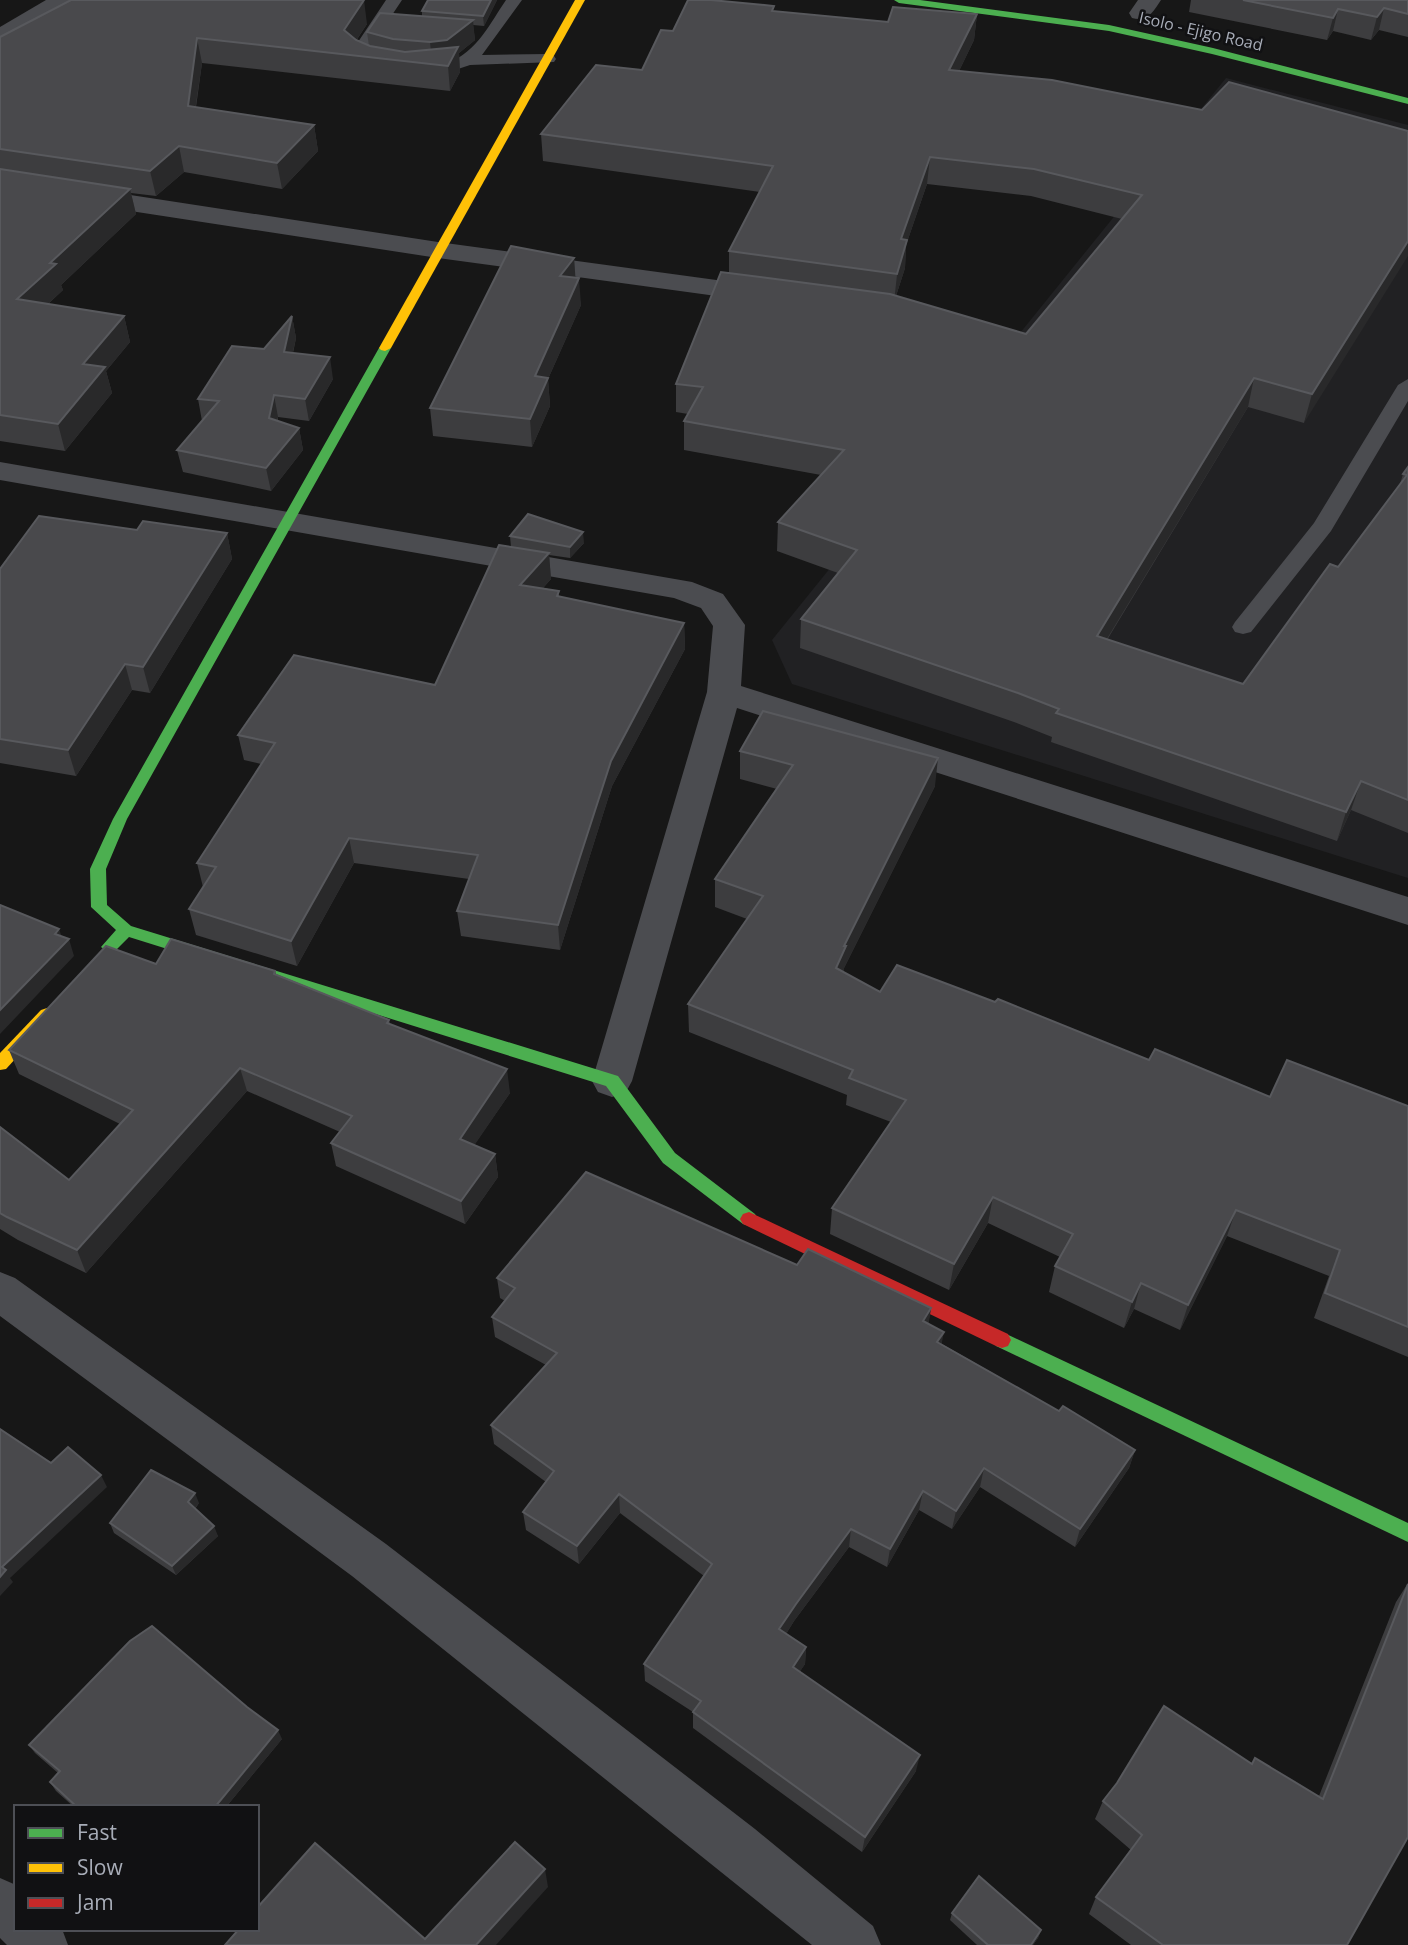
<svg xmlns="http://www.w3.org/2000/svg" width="1408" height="1945" viewBox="0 0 1408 1945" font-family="'Open Sans',sans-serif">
  <rect width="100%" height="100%" fill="#171717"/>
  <!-- built -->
  <path fill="#212123" d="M1226,78L1408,125V878L792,684L772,640Z"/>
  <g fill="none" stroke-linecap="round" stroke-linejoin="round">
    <!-- lane -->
    <g fill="#4b4c50" fill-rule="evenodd">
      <path d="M386,0H402L366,54L385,64L377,69L358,64L350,54Z"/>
      <path d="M506,0H522L482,55L548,54L554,56L556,59L554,62L470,65L443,74L420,72L418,69L420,66C430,63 440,66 449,62C476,53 491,22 506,0Z"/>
      <path d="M1408,379V401L1331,531L1251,632L1243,634L1235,632L1232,627L1235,622L1314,523L1398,385Z"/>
    </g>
    <!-- street -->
    <g fill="#4b4c50" fill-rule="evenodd">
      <path d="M46,0H73L70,5L8,42L0,44V27Z"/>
      <path d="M1138,0H1161C1153,12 1148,22 1132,18L1129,13Z"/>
      <path d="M0,175L438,242L767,287L777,289L781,295L777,301L767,303L438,258L0,191Z"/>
      <path d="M0,462L692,582L723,594L745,625L741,686L1408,897V925L737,708L632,1081L626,1092L612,1097L598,1092L592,1081L707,692L713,626L701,608L674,598L0,480Z"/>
      <path d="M0,1272L15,1278L386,1544L755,1829L873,1926L881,1945H812L352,1576L0,1316Z"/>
      <path d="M0,1878L16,1885V1929H62L68,1945H7L0,1938Z"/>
    </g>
    <!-- fast -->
    <g fill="#4caf50" fill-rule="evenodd">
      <path d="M894,0H920L1109,25L1213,48L1408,98V104L1212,54L1109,31L899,3Z"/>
      <path d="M385,345L391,348L127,819L106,869L107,905L131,926L618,1076L675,1153L755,1214L758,1219L755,1224L749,1226L743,1224L663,1163L606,1086L129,937L115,951L109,953L101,947L116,930L91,907L90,869L113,819L379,348Z"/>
      <path d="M1002,1332L1408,1523V1542L996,1346L993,1340L996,1334Z"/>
    </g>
    <!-- slow -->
    <g fill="#ffc107" fill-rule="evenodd">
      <path d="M575,0H585L391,348L385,351L381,350L379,348Z"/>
      <path d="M47,1008L53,1010L55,1014L53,1018L6,1069L0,1070V1053L41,1010Z"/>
    </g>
    <!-- jam -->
    <path fill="#c62828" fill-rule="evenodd" d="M749,1212L1008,1334L1011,1340L1008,1346L1002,1348L996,1346L743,1224L740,1219L743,1214Z"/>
  </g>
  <!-- wall -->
  <g fill="#3d3d3f" fill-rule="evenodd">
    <path d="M428,0H497L484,26L473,25L475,40L459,53L460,72L450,91L202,63L196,107L314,125L318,151L282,189L184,172L156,196L131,193L136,214L61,285L63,290L48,304L124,316L130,342L106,371L112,393L65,451L0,441V37L367,24L356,41L369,46L367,32L422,16V11Z"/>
    <path d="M1191,0H1408V37L1379,30L1371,40L1333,31L1327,40L1189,12Z"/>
    <path d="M774,11L888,22L977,14L974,40L959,71L1202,110L1408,131L1304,423L1248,407L1107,640L1243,684L1338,567L1400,484L1403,474L1408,467V833L1351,810L1337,841L1051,742L1052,737L1014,722L800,648L801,619L838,573L777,551L778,522L821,475L684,450V421L688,414L676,412V384L729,273V251L760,192L543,161L541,134L642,70ZM927,184L1031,196L1122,219L1026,334L896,296L905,268L906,245Z"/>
    <path d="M574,258L575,277L581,305L548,379L550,406L532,447L433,436L430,408Z"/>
    <path d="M292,316L296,338L293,353L333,379L309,421L278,417V421L299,428L303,450L271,491L183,472L177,450L202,421L198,399L264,349Z"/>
    <path d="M137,530L227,533L232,559L150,693L132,690L76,776L0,763V569Z"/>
    <path d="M510,536L584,543L570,558L549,555L551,579L543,588L559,591V597L684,623L685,649L612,786L560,950L461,936L457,911L469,879L354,863L297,966L196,935L189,909L203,887L197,863L261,764L244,760L238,735L435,685L511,547Z"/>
    <path d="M740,751L935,786L844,968V972L880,992L1149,1060L1270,1097L1408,1106V1357L1314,1318L1329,1276L1227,1236L1180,1330L1134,1309L1124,1328L1049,1292L1055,1266L1060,1257L988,1223L949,1290L830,1234L832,1208L891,1122L846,1105L847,1095L689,1032L688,1004L747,919L715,907V879L777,789L740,779Z"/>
    <path d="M156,964L275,971L276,974L389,1020L390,1024L510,1093L474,1145L495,1154L498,1177L465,1224L336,1166L331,1143L340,1132L247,1091L86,1273L18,1240L0,1229V1127L69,1180L120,1124L19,1074L9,1050Z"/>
    <path d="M797,1265L931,1308L928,1324L942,1344L1059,1411L1135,1450L1129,1468L1075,1547L980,1487L952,1529L919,1510L887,1567L849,1547L794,1621L786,1634L806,1647L805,1664L800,1671L916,1771L862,1852L693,1728V1712L645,1681L644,1664L704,1576L620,1513L579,1564L526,1530L523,1512L546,1482L494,1444L491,1425L546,1365L495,1337L492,1317L505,1301L500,1298L497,1278Z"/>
    <path d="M199,1503L195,1509L218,1536L176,1575L114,1533L110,1523Z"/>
    <path d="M1408,1583L1347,1945H1131L1089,1914L1096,1897L1131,1850L1095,1819L1103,1801L1252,1764L1319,1796L1396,1602Z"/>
    <path d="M282,1739L226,1807H74L56,1791L50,1782L58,1773L35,1753L29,1745Z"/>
    <path d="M952,1913L1041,1930L1038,1938L1033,1945H977L950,1920Z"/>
  </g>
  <!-- shaded-wall -->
  <g fill="#29292a">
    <path d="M364,0L367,24L347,54L344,30Z"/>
    <path d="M491,0H497L484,26L483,16Z"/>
    <path d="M1384,8L1379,30L1371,40L1377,17Z"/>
    <path d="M1338,9L1333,31L1327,40L1333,18Z"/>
    <path d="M977,14L974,40L947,96L949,70Z"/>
    <path d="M473,20L475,40L459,53L460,72L450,91L448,66L432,63L430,42Z"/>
    <path d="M197,38L202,63L192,131L188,106Z"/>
    <path d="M314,125L318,151L282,189L277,163Z"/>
    <path d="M179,146L184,172L156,196L150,171Z"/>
    <path d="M930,157L927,184L906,245L905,268L894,302L901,239Z"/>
    <path d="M130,189L136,214L61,285L63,290L25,325L17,299L50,263Z"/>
    <path d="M1408,241V256L1304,423L1312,394Z"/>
    <path d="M574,258L576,285L560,276Z"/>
    <path d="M579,278L581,305L548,379L550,406L532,447L530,419L535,376Z"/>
    <path d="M124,316L130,342L106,371L112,393L65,451L58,424L83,364Z"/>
    <path d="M292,316L296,338L288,374L284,352Z"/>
    <path d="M330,357L333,379L309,421L305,399Z"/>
    <path d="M1254,378L1248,407L1091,665L1097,636Z"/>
    <path d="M274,395L278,417L273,440L269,418Z"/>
    <path d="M299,428L303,450L271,491L266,468Z"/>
    <path d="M583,532L584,543L570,558V547Z"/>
    <path d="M227,533L232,559L150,693L143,667Z"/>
    <path d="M549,553L551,579L522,611L520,585Z"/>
    <path d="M684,623L685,649L612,786L560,950L558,925L611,761Z"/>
    <path d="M125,664L132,690L76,776L68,750Z"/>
    <path d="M938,758L935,786L844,968V974L836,968L844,946Z"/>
    <path d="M1361,781L1351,810L1337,841L1346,812Z"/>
    <path d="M349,838L354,863L297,966L291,941Z"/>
    <path d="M59,929L64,943L69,939L74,956L0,1034V1010Z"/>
    <path d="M240,1068L247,1091L86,1273L77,1250Z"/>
    <path d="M507,1069L510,1093L463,1162L460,1139Z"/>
    <path d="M495,1154L498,1177L465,1224L461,1201Z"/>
    <path d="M993,1197L988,1223L949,1290L954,1264Z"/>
    <path d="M1236,1210L1227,1236L1180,1330L1188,1305Z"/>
    <path d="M1141,1283L1134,1309L1124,1328L1132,1302Z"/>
    <path d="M931,1308L928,1328L923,1321Z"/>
    <path d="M944,1332L940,1352L937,1342Z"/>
    <path d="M1135,1450L1129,1468L1075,1547L1080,1529Z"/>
    <path d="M984,1468L980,1487L952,1529L956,1511Z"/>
    <path d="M101,1475L107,1487L10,1578L13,1582L0,1596V1577L2,1567Z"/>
    <path d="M923,1491L919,1510L887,1567L890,1549Z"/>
    <path d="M195,1493L199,1503L192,1512L188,1502Z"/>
    <path d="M619,1494L620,1513L579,1564L577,1546Z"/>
    <path d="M214,1526L218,1536L176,1575L172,1566Z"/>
    <path d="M851,1529L849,1547L794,1621L778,1647L779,1629L796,1604Z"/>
    <path d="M806,1647L805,1664L792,1684L793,1667Z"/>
    <path d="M278,1730L282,1739L226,1807H215Z"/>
    <path d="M920,1755L916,1771L862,1852L865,1837Z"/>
    <path d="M545,1869L548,1887L496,1945H476Z"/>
    <path d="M1041,1930L1038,1938L1033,1945H1031Z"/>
  </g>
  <!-- building -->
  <g fill="#49494c" stroke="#58595d" stroke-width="2">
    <path d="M71,0H364L344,30L356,40L370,46L405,52L458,47L448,66L197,38L188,106L314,125L277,163L179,146L150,171L0,149V37Z"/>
    <path d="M428,0H491L483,16L422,11Z"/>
    <path d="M688,0H711L774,6L772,11L888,22L893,7L977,14L949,70L1052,80L1202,110L1229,82L1408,131V241L1312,394L1254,378L1097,636L1243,684L1330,564L1338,567L1407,475L1403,474L1408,467V800L1361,781L1346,812L1056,713L1059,709L1018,693L801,619L857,550L778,522L844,450L684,421L703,387L676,384L721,272L890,294L1026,334L1142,195L1034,169L930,157L901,239L907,240L897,274L729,251L773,166L541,134L596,65L642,70L661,30L673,31Z"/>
    <path d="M1243,0H1408V14L1384,8L1377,17L1338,9L1333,18Z"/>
    <path d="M380,13L473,20L447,40L430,42L393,39L367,32Z"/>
    <path d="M0,169L130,189L50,263L56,264L17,299L124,316L83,364L105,367L58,424L0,415Z"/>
    <path d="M511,246L574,258L560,276L579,278L535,376L548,378L530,419L430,408Z"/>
    <path d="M292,316L284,352L330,357L305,399L274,395L269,418L299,428L266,468L177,450L219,401L198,399L232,346L264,349Z"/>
    <path d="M528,514L583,532L570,547L510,536Z"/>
    <path d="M39,516L137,530L143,521L227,533L143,667L125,664L68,750L0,739V569Z"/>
    <path d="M499,545L549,553L520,585L559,591L557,596L684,623L611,761L558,925L457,911L478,855L349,838L291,941L189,909L216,867L197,863L275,743L238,735L294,655L435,685Z"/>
    <path d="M763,711L938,758L844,946H846L836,968L880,992L897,965L995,1002L998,999L1149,1060L1155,1049L1270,1097L1287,1060L1408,1106V1327L1325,1293L1340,1250L1236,1210L1188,1305L1141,1283L1132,1302L1055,1266L1073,1234L993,1197L954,1264L832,1208L906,1100L849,1078L853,1070L688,1004L763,896L715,879L793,765L740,751Z"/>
    <path d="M0,905L59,929L55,934L69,939L0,1010Z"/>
    <path d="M171,939L275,971L274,974L389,1020L387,1023L507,1069L460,1139L495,1154L461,1201L331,1143L352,1116L240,1068L77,1250L7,1217L0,1213V1127L69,1180L133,1110L9,1050L106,946L156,964Z"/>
    <path d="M586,1172L797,1265L808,1249L931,1308L923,1321L944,1332L937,1342L1059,1411L1063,1406L1135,1450L1080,1529L984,1468L956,1511L923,1491L890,1549L851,1529L796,1604L779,1629L806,1647L793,1667L920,1755L865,1837L693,1712L701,1701L644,1664L712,1564L619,1494L577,1546L523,1512L554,1471L491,1425L557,1353L492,1317L515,1288L497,1278Z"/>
    <path d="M0,1429L51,1463L68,1447L101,1475L2,1567L6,1570L0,1577Z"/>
    <path d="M151,1470L195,1493L188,1502L214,1526L172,1566L110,1523Z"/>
    <path d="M1408,1584V1837L1347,1945H1163L1096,1897L1142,1835L1103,1801L1117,1783L1164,1706L1252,1764L1255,1758L1323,1799Z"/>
    <path d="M152,1626L247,1707L278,1730L215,1807H77L50,1782L60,1771L29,1745L130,1641Z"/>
    <path d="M515,1842L545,1869L476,1945H225L239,1929H257V1908L315,1843L425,1939Z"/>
    <path d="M979,1876L1041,1930L1031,1945H988L952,1913Z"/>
  </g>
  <g text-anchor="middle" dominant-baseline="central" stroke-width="5" stroke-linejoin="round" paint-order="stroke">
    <!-- far-street labels -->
    <g font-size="16" fill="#a8adb8" stroke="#111113">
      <text transform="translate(1201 31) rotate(13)">Isolo - Ejigo Road</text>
    </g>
  </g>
  <!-- legend -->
  <rect x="14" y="1805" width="245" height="126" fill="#111113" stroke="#4d4f55" stroke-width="2"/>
  <rect x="28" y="1828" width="35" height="10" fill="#4caf50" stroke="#4d4f55" stroke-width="2"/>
  <text x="77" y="1840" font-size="21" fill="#a8adb8">Fast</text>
  <rect x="28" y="1863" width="35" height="10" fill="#ffc107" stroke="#4d4f55" stroke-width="2"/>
  <text x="77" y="1875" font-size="21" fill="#a8adb8">Slow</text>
  <rect x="28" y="1898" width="35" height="10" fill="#c62828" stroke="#4d4f55" stroke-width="2"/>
  <text x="77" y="1910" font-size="21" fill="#a8adb8">Jam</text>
</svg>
